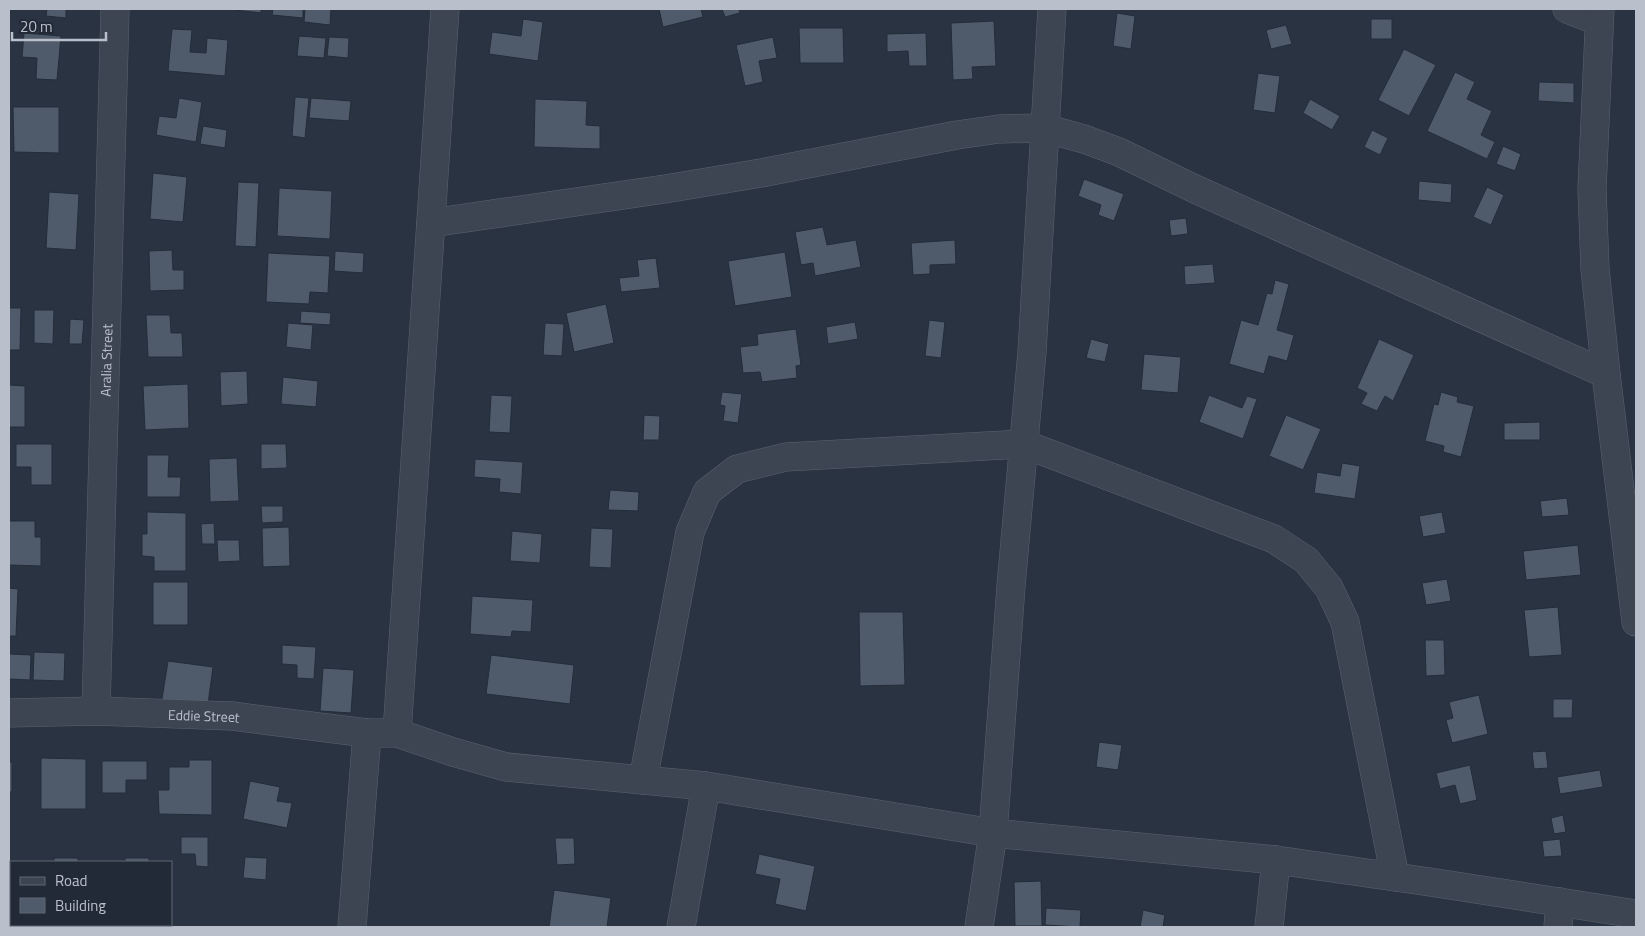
<svg xmlns="http://www.w3.org/2000/svg" width="1645" height="936" viewBox="0 0 1645 936" font-family="'Titillium Web',sans-serif">
  <rect width="100%" height="100%" fill="#293342"/>
  <!-- building -->
  <g fill="#4f5a6a" stroke="#242c39">
    <path d="M47,9H66V18L46,16Z"/>
    <path d="M235,9H261V13L235,10Z"/>
    <path d="M273,9H303V18L272,15Z"/>
    <path d="M305,9H331L330,25L304,22Z"/>
    <path d="M659,9H701L703,17L663,27Z"/>
    <path d="M722,9H739L740,13L725,17Z"/>
    <path d="M1117,13L1135,16L1131,49L1113,46Z"/>
    <path d="M523,19L543,22L538,61L489,54L492,32L521,36Z"/>
    <rect x="1371" y="19" width="21" height="20"/>
    <path d="M994,21L996,66L972,67L973,79L953,80L951,23Z"/>
    <path d="M1286,25L1292,44L1271,49L1266,30Z"/>
    <path d="M799,28H843L844,63H800Z"/>
    <path d="M172,29L192,30L190,52L206,53L207,38L228,40L225,76L168,71Z"/>
    <path d="M24,33L61,36L57,80L36,79L37,58L22,57Z"/>
    <path d="M926,33L927,66H909L908,51L887,52V34Z"/>
    <path d="M299,36L326,38L324,58L297,56Z"/>
    <path d="M329,37L349,38L348,58L327,56Z"/>
    <path d="M773,37L777,58L759,61L763,82L745,86L736,45Z"/>
    <path d="M1404,49L1436,65L1409,116L1378,100Z"/>
    <path d="M1455,72L1475,82L1467,99L1492,111L1481,135L1495,142L1487,159L1427,131Z"/>
    <path d="M1258,73L1280,76L1275,113L1253,110Z"/>
    <path d="M1539,82L1574,83V103L1538,101Z"/>
    <path d="M295,97L309,98L305,138L292,136Z"/>
    <path d="M179,98L202,102L196,142L156,135L159,116L176,118Z"/>
    <path d="M311,98L351,101L349,121L309,118Z"/>
    <path d="M535,99L587,101L586,125L600,126V149L534,147Z"/>
    <path d="M1310,99L1340,116L1332,130L1303,113Z"/>
    <path d="M13,107H59V153L14,152Z"/>
    <path d="M203,126L227,130L225,148L200,144Z"/>
    <path d="M1372,130L1388,138L1380,155L1364,147Z"/>
    <path d="M1503,146L1521,154L1515,171L1496,164Z"/>
    <path d="M153,173L187,177L183,222L150,219Z"/>
    <path d="M1084,179L1124,194L1114,221L1098,215L1101,205L1078,196Z"/>
    <path d="M1419,181L1452,184L1451,203L1418,200Z"/>
    <path d="M238,182L259,183L256,247L235,246Z"/>
    <path d="M1487,187L1504,195L1491,225L1473,217Z"/>
    <path d="M279,188L332,191L330,239L277,236Z"/>
    <path d="M49,192L79,194L76,250L46,248Z"/>
    <path d="M1186,218L1188,234L1171,236L1169,220Z"/>
    <path d="M823,227L827,245L856,240L861,267L815,276L813,263L801,265L795,232Z"/>
    <path d="M955,240L956,264L930,265V274L913,275L911,243Z"/>
    <path d="M172,250L173,270H184V290L150,291L149,251Z"/>
    <path d="M335,251L364,253L363,273L334,271Z"/>
    <path d="M785,252L792,297L735,306L728,261Z"/>
    <path d="M268,253L330,256L328,293L310,292L309,304L266,302Z"/>
    <path d="M656,258L660,288L621,292L619,278L639,276L637,260Z"/>
    <path d="M1213,264L1215,283L1185,285L1184,266Z"/>
    <path d="M1275,280L1289,284L1277,330L1294,335L1287,361L1269,356L1264,374L1229,364L1241,320L1258,325L1267,293L1272,294Z"/>
    <path d="M606,304L614,343L574,352L566,313Z"/>
    <path d="M9,308H21L20,350H9Z"/>
    <path d="M34,310H54L53,344L34,343Z"/>
    <path d="M301,311L331,313L330,325L300,323Z"/>
    <path d="M146,315H170L171,333H182L183,357H148Z"/>
    <path d="M70,319L84,320L82,344H69Z"/>
    <path d="M929,320L945,322L941,358L925,356Z"/>
    <path d="M855,322L858,339L828,344L826,327Z"/>
    <path d="M288,323L313,325L311,350L286,347Z"/>
    <path d="M545,323L564,324L562,356L543,355Z"/>
    <path d="M796,329L801,365L796,366L797,378L762,382L760,372L743,373L740,347L758,345L757,334Z"/>
    <path d="M1091,339L1109,344L1105,362L1086,358Z"/>
    <path d="M1379,339L1414,355L1393,401L1385,396L1377,411L1361,404L1367,393L1357,388Z"/>
    <path d="M1144,354L1181,357L1178,393L1141,390Z"/>
    <path d="M247,371L248,404L221,406L220,372Z"/>
    <path d="M283,377L318,381L316,407L281,404Z"/>
    <path d="M188,384L189,428L145,430L143,386Z"/>
    <path d="M9,385L25,386V427H9Z"/>
    <path d="M722,392L742,394L738,423L723,421L725,406L720,405Z"/>
    <path d="M1441,392L1458,397L1457,402L1474,406L1461,457L1443,452L1444,446L1425,441L1434,404L1438,405Z"/>
    <path d="M491,395L512,396L510,433L489,432Z"/>
    <path d="M1209,395L1242,408L1247,396L1257,399L1243,439L1199,422Z"/>
    <path d="M644,415L660,416L659,440H643Z"/>
    <path d="M1286,415L1321,429L1303,470L1269,456Z"/>
    <path d="M1540,422V440H1504V423Z"/>
    <path d="M16,444H52V485H31V467H16Z"/>
    <path d="M261,444H286L287,468L261,469Z"/>
    <path d="M147,455H169L168,477H181L180,497H147Z"/>
    <path d="M237,458L239,501L210,502L209,459Z"/>
    <path d="M475,459L523,462L521,494L499,492L500,479L474,477Z"/>
    <path d="M1342,463L1360,466L1355,499L1314,493L1317,472L1340,476Z"/>
    <path d="M610,490L639,492L638,511L608,510Z"/>
    <path d="M1567,498L1569,515L1542,517L1540,501Z"/>
    <path d="M261,506H283V522L262,523Z"/>
    <path d="M147,512L186,513V571H154V557L142,556V534H147Z"/>
    <path d="M1442,512L1446,533L1423,537L1419,516Z"/>
    <path d="M9,521H35V537H41V566L9,565Z"/>
    <path d="M214,523L215,544H202L201,524Z"/>
    <path d="M289,527L290,566L263,567L262,528Z"/>
    <path d="M591,528L613,529L611,568L589,567Z"/>
    <path d="M512,531L542,534L540,563L510,561Z"/>
    <path d="M217,540H239L240,561L218,562Z"/>
    <path d="M1578,545L1581,575L1526,580L1523,551Z"/>
    <path d="M1447,579L1451,601L1426,605L1422,583Z"/>
    <rect x="153" y="582" width="35" height="43"/>
    <path d="M9,588L18,589L16,636H9Z"/>
    <path d="M472,596L533,600L531,632L512,631L511,637L470,634Z"/>
    <path d="M1558,607L1562,655L1529,657L1524,610Z"/>
    <path d="M859,612H903L905,685L860,686Z"/>
    <path d="M1425,640H1444L1445,675L1426,676Z"/>
    <path d="M282,645L316,647L314,679L297,678V665L282,664Z"/>
    <path d="M34,652L65,653L64,681L33,680Z"/>
    <path d="M9,654L31,655L30,680L9,679Z"/>
    <path d="M491,655L574,665L570,704L486,694Z"/>
    <path d="M168,661L213,667L207,712L161,705Z"/>
    <path d="M323,668L354,670L351,713L320,711Z"/>
    <path d="M1479,695L1488,734L1452,743L1446,720L1453,718L1449,702Z"/>
    <path d="M1553,699H1573L1572,718H1553Z"/>
    <path d="M1099,742L1122,745L1118,770L1096,767Z"/>
    <path d="M1546,751L1548,768L1534,769L1532,752Z"/>
    <path d="M41,758L86,759V809H41Z"/>
    <path d="M189,760H212V815L159,814L158,790H169V767H189Z"/>
    <path d="M102,761H147V780H126V793H102Z"/>
    <rect x="9" y="762" width="3" height="30"/>
    <path d="M1470,765L1477,800L1460,804L1455,785L1440,789L1436,773Z"/>
    <path d="M1600,770L1603,787L1560,794L1557,777Z"/>
    <path d="M250,781L280,787L277,801L292,803L287,828L243,819Z"/>
    <path d="M1563,815L1566,832L1554,834L1551,818Z"/>
    <path d="M181,837H208V867L196,866L195,854H181Z"/>
    <path d="M555,838H574L575,864L557,865Z"/>
    <path d="M1560,839L1562,856L1544,857L1542,841Z"/>
    <path d="M759,854L815,866L806,911L775,904L780,879L755,874Z"/>
    <path d="M245,857L267,858L266,880L243,878Z"/>
    <rect x="54" y="858" width="24" height="4"/>
    <rect x="125" y="858" width="24" height="4"/>
    <rect x="9" y="877" width="2" height="31"/>
    <path d="M1041,881L1042,926H1015L1014,882Z"/>
    <path d="M554,890L611,898L607,927H549Z"/>
    <path d="M1046,908L1081,910L1080,927L1045,925Z"/>
    <path d="M1143,910L1165,915L1163,927H1140Z"/>
  </g>
  <g fill="none" stroke-linecap="round" stroke-linejoin="round">
    <defs>
      <g id="street">
        <path d="M1567,9L1598,21"/>
        <path d="M1600,9L1592,189L1595,269L1606,374L1636,622"/>
        <path d="M431,223L665,189L761,173L957,135L999,129L1044,128L1084,139L1119,152L1195,189L1606,374"/>
        <path id="s1" d="M96,711L115,9"/>
        <path id="s2" d="M9,713L96,711L232,716L367,733H397L453,752L506,767L706,786L993,833L1276,860L1430,882L1636,914"/>
        <path d="M397,733L445,9"/>
        <path d="M643,780L690,532L707,492L737,469L786,457L1024,444L1274,539L1306,560L1329,588L1345,622L1395,877"/>
        <path d="M352,927L367,733"/>
        <path d="M681,927L706,786"/>
        <path d="M979,927L993,833L1011,586L1032,352L1052,9"/>
        <path d="M1269,927L1276,860"/>
        <path d="M1558,927L1560,902"/>
      </g>
    </defs>
    <!-- street casing -->
    <use href="#street" stroke="#5b636f" stroke-width="29"/>
    <!-- street -->
    <use href="#street" stroke="#3d4552" stroke-width="28"/>
  </g>
  <g text-anchor="middle" dominant-baseline="central" stroke-width="4" stroke-linejoin="round" paint-order="stroke">
    <!-- street labels -->
    <g font-size="14" fill="#bac0cb" stroke="#222a37">
      <text stroke="none"><textPath href="#s1" startOffset="351">Aralia Street</textPath></text>
      <text stroke="none"><textPath href="#s2" startOffset="195">Eddie Street</textPath></text>
    </g>
  </g>
  <!-- border -->
  <rect width="1645" height="936" fill="none" stroke="#bac0cb" stroke-width="20"/>
  <!-- legend -->
  <rect x="10" y="861" width="162" height="65" fill="#222a37" stroke="#5f6672"/>
  <rect x="20" y="877" width="25" height="8" fill="#3d4552" stroke="#5f6672"/>
  <text x="55" y="886" font-size="15" fill="#bac0cb">Road</text>
  <rect x="20" y="898" width="25" height="15" fill="#4f5a6a" stroke="#5f6672"/>
  <text x="55" y="911" font-size="15" fill="#bac0cb">Building</text>
  <!-- scale -->
  <path d="M12 32v8h94v-8" fill="none" stroke="#bac0cb" stroke-width="2.5"/>
  <text x="20" y="32" font-size="15" fill="#bac0cb" stroke="#222a37" stroke-width="4" paint-order="stroke">20 m</text>
</svg>
